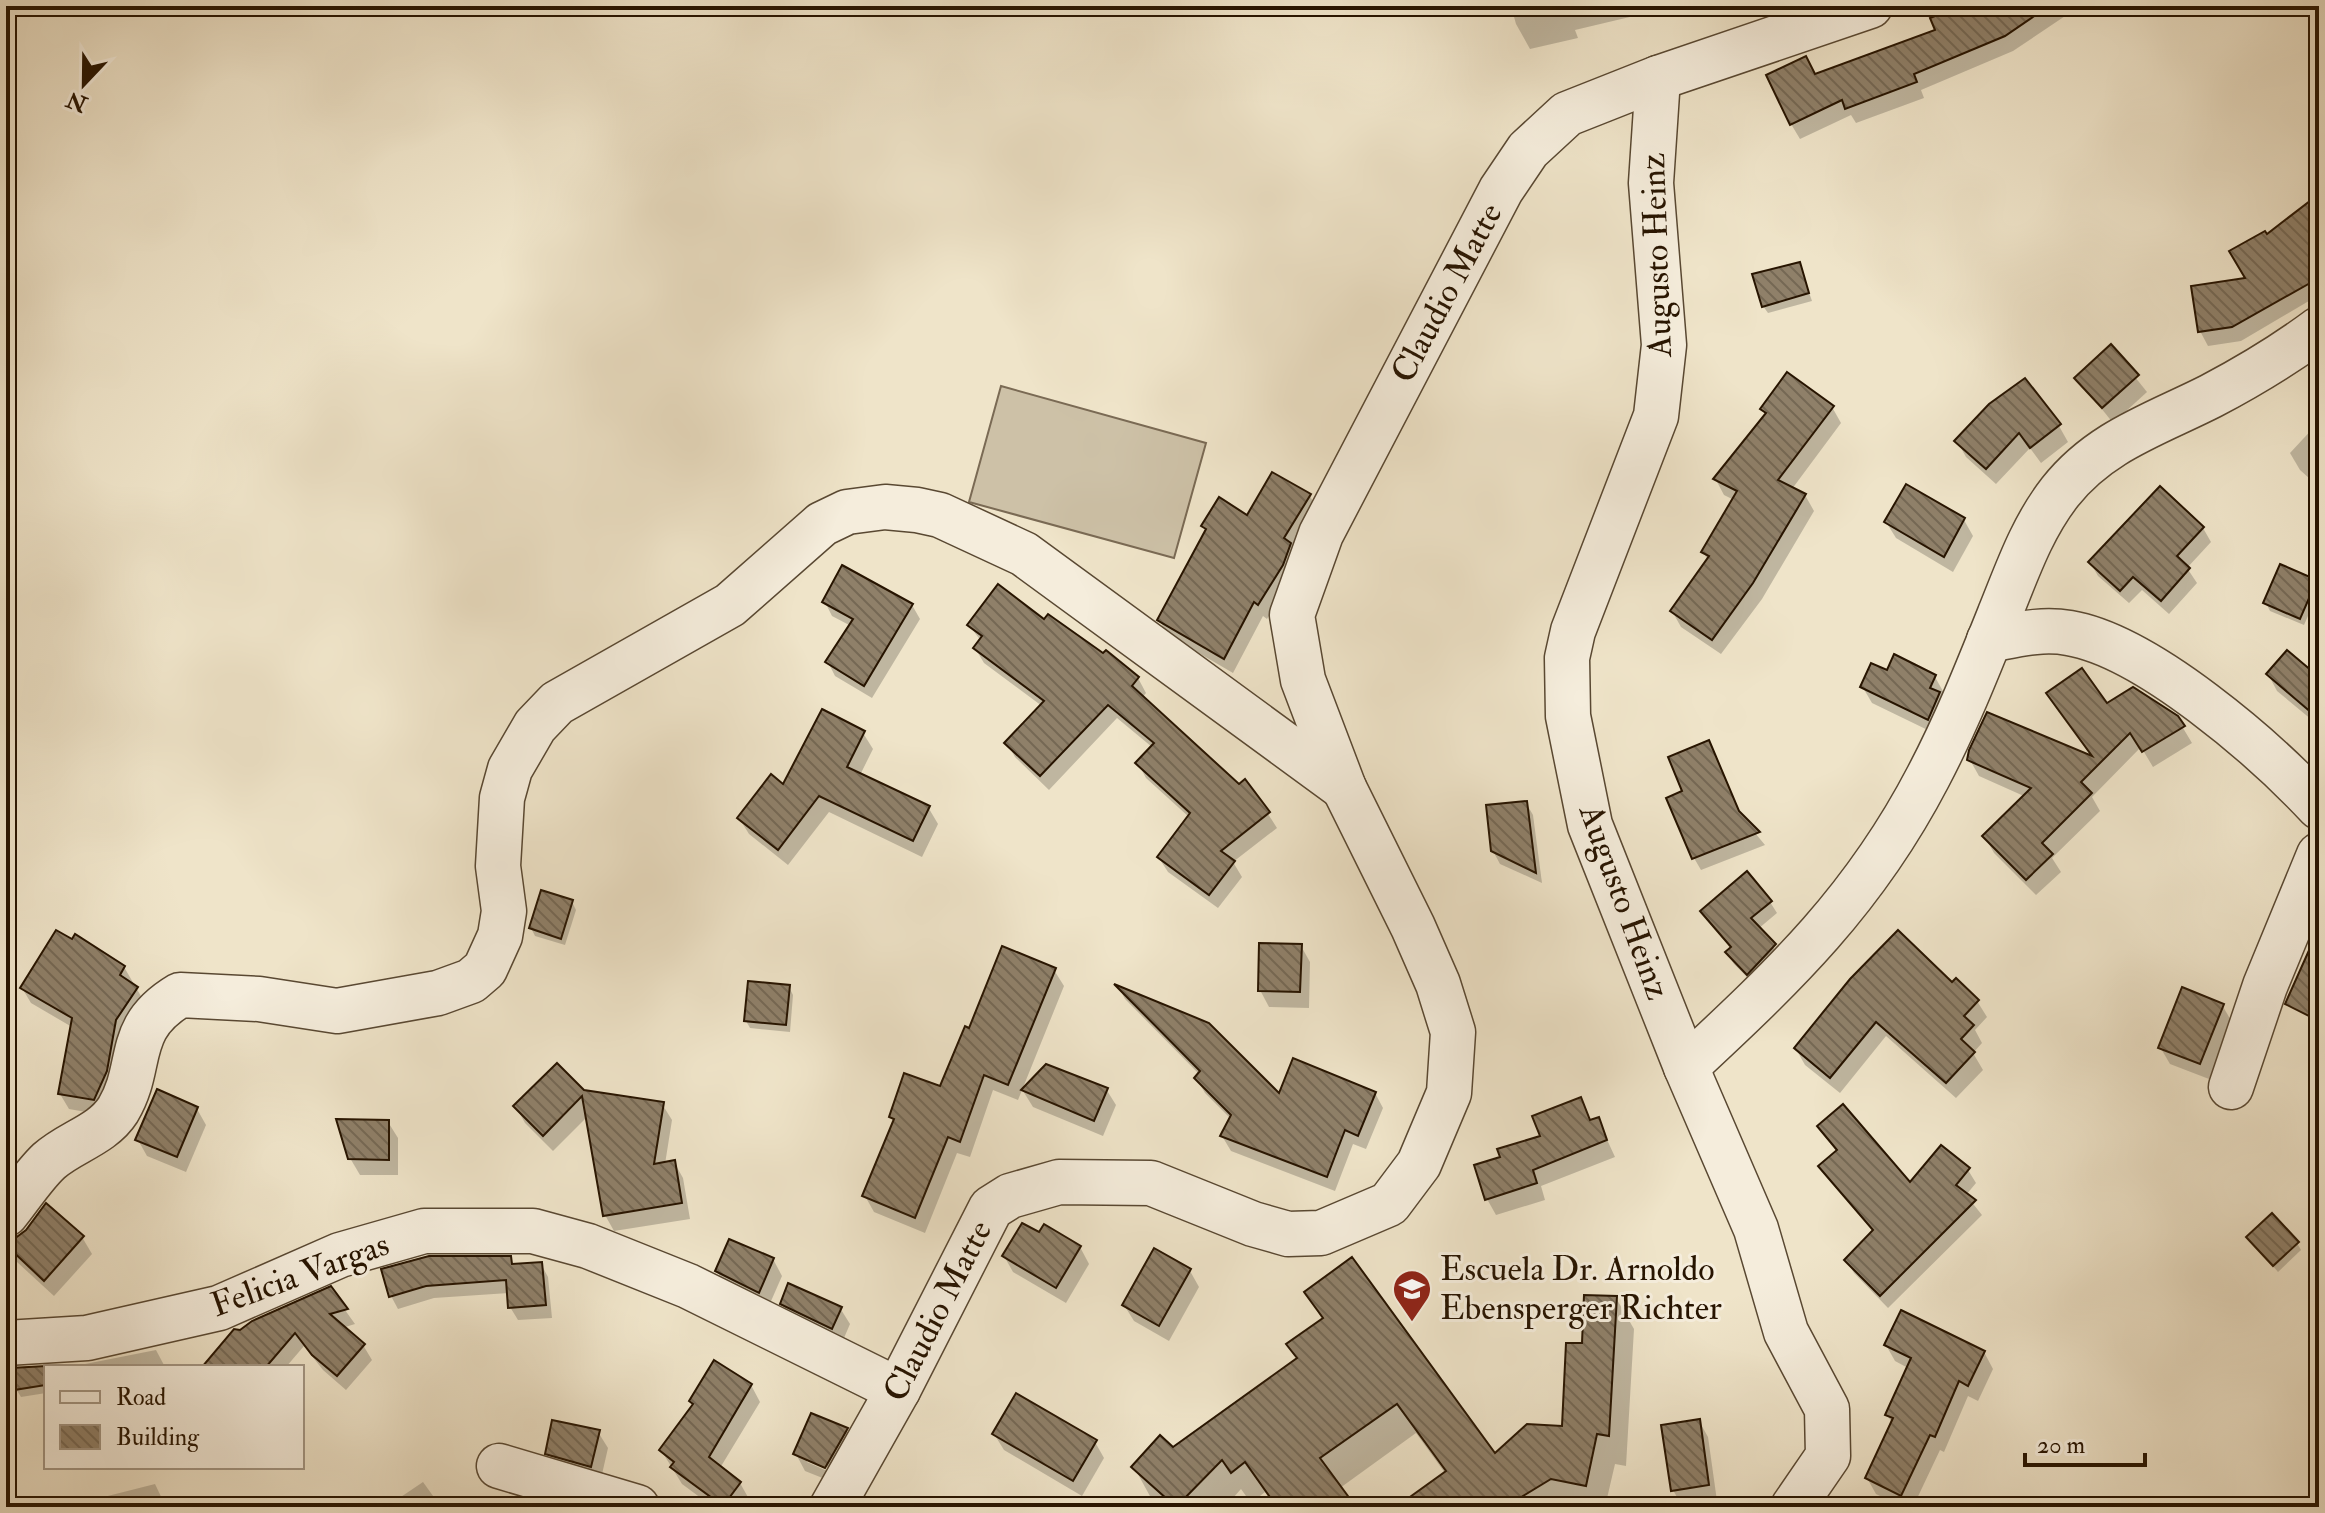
<svg xmlns="http://www.w3.org/2000/svg" width="2325" height="1513" viewBox="0 0 2325 1513" font-family="'IM FELL Double Pica',serif">
  <defs>
    <pattern id="building-back-hatch" width="6" height="6" patternUnits="userSpaceOnUse" patternTransform="scale(2)"><rect width="6" height="6" fill="#8f8069"/><path d="M-1 5l2 2M0 0l6 6M5-1l2 2" fill="none" stroke="#756854"/></pattern>
  </defs>
  <rect width="100%" height="100%" fill="#efe4c9"/>
  <filter id="stains"><feTurbulence type="fractalNoise" baseFrequency=".0025" numOctaves="4"/><feColorMatrix values="0 0 0 0 .2 0 0 0 0 .09 0 0 0 0 .02 0 0 0 .5 -.17"/></filter>
  <radialGradient id="worn" r=".72"><stop offset=".6" stop-color="#630" stop-opacity="0"/><stop offset="1" stop-color="#630" stop-opacity=".3"/></radialGradient>
  <!-- grass -->
  <path fill="#cdc1a7" stroke="#7a6a54" stroke-width="2" d="M1001,386L1206,443L1174,558L969,502Z"/>
  <!-- shadow -->
  <g fill="#0003" fill-rule="evenodd">
    <path d="M1511,6H1632L1634,16L1575,30L1578,38L1530,49L1516,24Z"/>
    <path d="M1714,6H1730L1717,10Z"/>
    <path d="M1965,6H2080L2013,51L1921,90L1924,98L1856,123L1851,115L1800,139L1791,124L1815,76L1937,31Z"/>
    <path d="M2319,212V295L2241,341L2208,346L2200,331L2248,280L2266,237Z"/>
    <path d="M1799,264L1812,301L1768,313L1763,306Z"/>
    <path d="M2111,347L2147,392L2113,423L2077,378Z"/>
    <path d="M1832,407L1841,423L1792,489L1805,495L1814,511L1762,599L1721,654L1681,627L1672,611L1708,560L1703,552L1734,500L1724,495L1716,480L1766,416L1762,409Z"/>
    <path d="M2316,425L2319,428V487L2300,470L2290,453Z"/>
    <path d="M2059,426L2068,442L2041,463L2030,448L1996,484L1966,457L1957,441Z"/>
    <path d="M1310,496L1318,511L1291,581L1267,619L1263,616L1233,673L1168,635L1159,620L1207,531L1204,526L1248,518Z"/>
    <path d="M1964,520L1973,536L1953,572L1896,538L1886,522Z"/>
    <path d="M2203,528L2211,542L2187,568L2197,583L2169,614L2142,590L2129,603L2098,576L2090,562Z"/>
    <path d="M2315,581L2319,591L2304,625L2270,611L2266,603Z"/>
    <path d="M825,602L912,605L920,619L872,698L835,676L828,662L851,626L832,616Z"/>
    <path d="M1045,622L1138,678L1146,693L1142,698L1239,787L1245,782L1268,814L1277,828L1233,862L1242,877L1218,908L1168,872L1159,858L1189,817L1146,778L1138,763L1152,747L1117,718L1049,790L1015,757L1007,743L1042,706L984,663L975,648L981,641L969,625Z"/>
    <path d="M1888,672L1935,677L1944,693L1938,735L1872,703L1862,686Z"/>
    <path d="M2268,674L2319,680L2318,725L2277,691Z"/>
    <path d="M2058,709L2177,718L2192,743L2153,767L2141,747L2092,797L2100,811L2052,858L2061,872L2036,895L1994,853L1985,837L2026,797L1979,776L1970,760H2094Z"/>
    <path d="M863,733L873,749L860,775L928,807L938,824L922,857L829,812L788,865L749,834L739,818Z"/>
    <path d="M1708,743L1741,816L1765,845L1701,870L1694,858L1684,792Z"/>
    <path d="M1526,803L1533,815L1542,883L1500,864L1493,851Z"/>
    <path d="M572,902L576,910L565,945L535,936L531,928Z"/>
    <path d="M1770,902L1777,913L1758,929L1781,957L1754,984L1734,964L1727,953L1732,949L1703,911Z"/>
    <path d="M1301,946L1310,962L1309,1008L1269,1007L1260,990Z"/>
    <path d="M124,967L145,1003L103,1115L69,1109L60,1094L72,1027L31,1003L22,988Z"/>
    <path d="M1054,970L1064,986L1018,1100L993,1090L970,1157L957,1153L925,1233L874,1212L865,1196L894,1123L891,1117L941,1088Z"/>
    <path d="M1953,984L1977,1001L1987,1017L1975,1030L1982,1043L1973,1053L1983,1070L1956,1098L1886,1036L1840,1093L1805,1065L1796,1049Z"/>
    <path d="M789,987L793,995L790,1032L750,1028L746,1021Z"/>
    <path d="M1119,988L1280,1097L1375,1093L1383,1108L1366,1149L1353,1144L1335,1191L1231,1151L1222,1136L1231,1119L1205,1093L1196,1078L1200,1075L1125,999Z"/>
    <path d="M2222,1005L2232,1022L2209,1079L2170,1064L2160,1047Z"/>
    <path d="M1106,1089L1116,1105L1103,1136L1033,1107L1023,1091Z"/>
    <path d="M584,1092L662,1104L672,1120L665,1164L674,1162L683,1178L690,1219L614,1231L605,1215L588,1116L553,1151L525,1123L516,1107Z"/>
    <path d="M1580,1099L1592,1122L1598,1120L1615,1157L1541,1186L1545,1200L1496,1215L1487,1199L1503,1158L1542,1137Z"/>
    <path d="M197,1109L206,1125L186,1172L147,1156L138,1140Z"/>
    <path d="M388,1122L398,1138V1175H360L350,1158Z"/>
    <path d="M1820,1127L1910,1185L1968,1170L1976,1183L1966,1195L1982,1215L1888,1308L1854,1273L1846,1260L1874,1233L1820,1166L1837,1152Z"/>
    <path d="M1040,1235L1080,1247L1089,1264L1066,1303L1013,1272L1004,1256Z"/>
    <path d="M82,1237L92,1254L54,1296L17,1262L8,1246Z"/>
    <path d="M2248,1237L2297,1243L2301,1250L2278,1272Z"/>
    <path d="M510,1258L514,1266L541,1264L548,1277L552,1318L518,1320L510,1307L509,1293L434,1298L398,1309L391,1296Z"/>
    <path d="M773,1259L782,1276L768,1308L726,1288L717,1271Z"/>
    <path d="M1190,1271L1199,1287L1169,1341L1134,1321L1124,1305Z"/>
    <path d="M330,1289L355,1324L342,1328L363,1345L372,1360L346,1390L323,1370L304,1346L286,1367H205L240,1333Z"/>
    <path d="M1307,1293L1495,1456L1564,1428L1584,1345L1616,1298L1634,1329L1626,1466L1615,1464L1605,1507H1399L1445,1473L1416,1433L1340,1488L1354,1507H1275L1265,1492L1251,1503L1241,1489L1225,1507H1162L1151,1498L1134,1467L1173,1450L1298,1360L1289,1344L1323,1321Z"/>
    <path d="M782,1303L840,1308L850,1324L841,1345L791,1320Z"/>
    <path d="M1886,1345L1984,1352L1993,1369L1978,1401L1968,1396L1944,1452L1940,1450L1913,1507H1902L1876,1494L1867,1478L1893,1424L1887,1415L1908,1368L1895,1361Z"/>
    <path d="M156,1350L165,1367L80,1365Z"/>
    <path d="M46,1368V1393L21,1397L16,1389Z"/>
    <path d="M751,1385L760,1402L720,1468L740,1483L749,1499L743,1507H713L682,1484L661,1450Z"/>
    <path d="M1699,1421L1708,1437L1717,1501L1682,1506L1673,1490Z"/>
    <path d="M846,1430L856,1446L835,1483L805,1471L796,1454ZM807,1458L835,1470L834,1474L807,1462Z"/>
    <path d="M598,1432L608,1448L600,1483L557,1470L548,1453Z"/>
    <path d="M994,1434L1095,1442L1104,1458L1082,1496L1004,1450Z"/>
    <path d="M423,1482L441,1507H386Z"/>
    <path d="M155,1484L166,1507H90L88,1501Z"/>
  </g>
  <!-- building -->
  <g fill="url(#building-back-hatch)" stroke="#271400" stroke-width="2">
    <path d="M1960,6H2049L2005,36L1914,74L1917,82L1845,109L1842,100L1790,125L1766,75L1806,56L1815,74L1935,30L1930,18Z"/>
    <path d="M2319,194V278L2232,327L2198,332L2191,286L2245,278L2229,251L2265,231L2267,234Z"/>
    <path d="M1800,262L1809,293L1762,307L1752,274Z"/>
    <path d="M2111,344L2139,375L2102,408L2074,378Z"/>
    <path d="M1787,372L1834,406L1778,480L1806,494L1753,583L1712,640L1670,611L1709,556L1701,552L1737,491L1713,479L1766,413L1760,409Z"/>
    <path d="M2025,378L2061,424L2030,448L2019,433L1986,469L1954,441L1989,404Z"/>
    <path d="M1272,472L1311,494L1284,538L1291,543L1283,565L1258,605L1254,602L1224,659L1157,620L1206,529L1201,526L1219,497L1247,515Z"/>
    <path d="M1906,484L1965,518L1944,557L1884,522Z"/>
    <path d="M2160,486L2204,527L2177,556L2190,568L2161,601L2133,577L2120,591L2088,562Z"/>
    <path d="M2280,564L2317,580L2300,619L2263,603Z"/>
    <path d="M842,565L913,604L864,686L825,662L853,619L822,602Z"/>
    <path d="M998,584L1044,619L1048,614L1103,653L1106,650L1139,677L1132,686L1239,784L1245,779L1270,812L1221,851L1235,861L1209,895L1157,857L1190,813L1135,763L1154,743L1108,705L1040,776L1004,743L1044,701L973,648L982,636L967,625Z"/>
    <path d="M2287,650L2319,677V719L2266,674Z"/>
    <path d="M1894,654L1936,675L1930,688L1940,692L1928,720L1860,687L1871,663L1887,670Z"/>
    <path d="M2082,668L2107,703L2133,687L2178,716L2185,726L2142,752L2130,733L2081,782L2092,793L2042,843L2053,854L2026,880L1982,836L2031,788L1967,760L1969,750L1987,712L2092,756L2046,693Z"/>
    <path d="M822,709L865,731L847,767L930,806L913,841L819,796L778,850L737,818L771,774L783,784Z"/>
    <path d="M1709,740L1739,811L1760,832L1692,859L1666,798L1682,791L1668,757Z"/>
    <path d="M1527,801L1536,873L1491,851L1486,805Z"/>
    <path d="M1747,871L1772,901L1751,918L1776,944L1747,975L1725,952L1731,947L1700,911Z"/>
    <path d="M541,890L573,900L561,939L529,928Z"/>
    <path d="M2319,928V1021L2285,1004Z"/>
    <path d="M56,930L72,939L75,934L125,966L120,975L138,987L116,1020L107,1071L94,1100L58,1094L72,1018L20,988Z"/>
    <path d="M1898,930L1952,982L1956,978L1979,1000L1964,1016L1974,1025L1961,1039L1975,1052L1946,1083L1876,1022L1830,1078L1794,1048L1850,979Z"/>
    <path d="M1259,943L1302,944L1300,992L1258,991Z"/>
    <path d="M1002,946L1056,968L1008,1085L984,1075L960,1142L948,1137L915,1218L862,1196L894,1119L889,1117L904,1073L940,1086L965,1026L969,1028Z"/>
    <path d="M748,981L790,985L786,1025L744,1021Z"/>
    <path d="M1114,984L1209,1023L1279,1093L1293,1058L1376,1092L1358,1136L1345,1130L1327,1177L1220,1136L1231,1115L1194,1078L1200,1071Z"/>
    <path d="M2182,987L2224,1004L2200,1064L2158,1048Z"/>
    <path d="M557,1063L584,1090L664,1102L654,1164L675,1160L682,1203L603,1216L582,1096L543,1136L513,1106Z"/>
    <path d="M1046,1064L1108,1088L1094,1121L1021,1090Z"/>
    <path d="M157,1089L198,1107L177,1157L135,1140Z"/>
    <path d="M1581,1097L1590,1120L1599,1117L1607,1140L1533,1170L1537,1183L1485,1200L1474,1165L1500,1157L1497,1149L1540,1136L1532,1116Z"/>
    <path d="M1843,1104L1910,1182L1941,1145L1970,1168L1956,1185L1976,1200L1880,1296L1844,1260L1873,1230L1818,1166L1837,1150L1817,1126Z"/>
    <path d="M336,1119L389,1120V1160L348,1159Z"/>
    <path d="M46,1203L84,1236L44,1281L6,1245L26,1230Z"/>
    <path d="M2272,1213L2299,1242L2273,1266L2246,1237Z"/>
    <path d="M1022,1223L1039,1232L1044,1224L1081,1246L1056,1288L1002,1256Z"/>
    <path d="M729,1239L774,1258L759,1293L715,1271Z"/>
    <path d="M1154,1248L1191,1269L1159,1326L1122,1305Z"/>
    <path d="M429,1256H511L512,1264L542,1262L546,1305L508,1308L506,1280L426,1286L389,1297L381,1269Z"/>
    <path d="M1352,1257L1495,1453L1527,1424L1562,1426L1566,1343H1582L1584,1295L1617,1296L1609,1436L1597,1434L1586,1486L1551,1479L1505,1507H1396L1446,1471L1397,1404L1320,1458L1356,1507H1277L1245,1462L1231,1473L1222,1460L1176,1507L1131,1467L1160,1435L1173,1447L1297,1358L1286,1344L1323,1318L1304,1292Z"/>
    <path d="M788,1283L842,1307L832,1329L780,1304Z"/>
    <path d="M331,1286L348,1309L330,1314L365,1344L337,1376L312,1355L295,1333L266,1367H202L234,1329L240,1330L252,1321Z"/>
    <path d="M1901,1310L1985,1351L1968,1386L1959,1381L1935,1437L1930,1435L1901,1496L1865,1478L1893,1418L1885,1415L1911,1358L1884,1345Z"/>
    <path d="M714,1360L752,1384L709,1457L741,1482L723,1506L670,1467L674,1462L659,1450L693,1404L689,1401Z"/>
    <path d="M46,1366V1385L14,1390L11,1368Z"/>
    <path d="M1016,1393L1097,1440L1073,1481L992,1434Z"/>
    <path d="M811,1413L848,1428L825,1468L793,1454Z"/>
    <path d="M1700,1419L1709,1485L1671,1491L1661,1425Z"/>
    <path d="M552,1420L600,1430L591,1467L545,1454Z"/>
  </g>
  <g fill="none" stroke-linecap="round" stroke-linejoin="round">
    <defs>
      <g id="minor">
        <path d="M1658,78L1651,183L1664,345L1656,416L1573,631L1567,658L1568,716L1590,825L1686,1067L1756,1229L1786,1332L1827,1409L1828,1456L1793,1507"/>
        <path d="M1989,640C2016,635 2041,628 2069,633C2147,646 2265,749 2319,807"/>
        <path d="M1686,1067C1786,974 1864,900 1928,777C1956,724 1979,666 2001,611C2018,569 2032,528 2060,492C2100,441 2156,424 2211,396C2249,376 2284,355 2319,329"/>
        <path d="M2231,1087L2265,986L2319,855"/>
        <path d="M6,1214C20,1197 33,1176 49,1161C70,1142 102,1135 118,1110C145,1065 123,1029 180,995L259,999L337,1011L438,993L471,981L485,969L500,936L504,911L498,866L502,798L510,769L535,726L557,703L730,605L822,524L847,512L885,507L917,510L940,515L1024,554L1344,788"/>
        <path d="M6,1343L87,1338L219,1308L340,1255L424,1231H533L588,1246L688,1286L898,1390"/>
        <path d="M499,1466L637,1507"/>
        <path d="M832,1507L898,1390L991,1208L1010,1196L1059,1182L1151,1183L1253,1224L1288,1234L1321,1233L1389,1204L1419,1164L1449,1093L1453,1032L1438,984L1413,927L1344,788L1303,680L1292,615L1321,534L1501,190L1528,150L1567,114L1658,78L1870,6"/>
      </g>
    </defs>
    <!-- minor casing -->
    <use href="#minor" stroke="#594832" stroke-width="47"/>
    <!-- minor -->
    <use href="#minor" stroke="#f5eddc" stroke-width="44"/>
  </g>
  <!-- icons -->
  <defs>
    <symbol id="school-pin" viewBox="-11 -11 22 30"><path d="M0 17L-7.5 6A9.5 9.5 0 1 1 7.5 6Z" fill="#8f2418" stroke="#f5eddc"/><path d="M0-5L7-2L0 1L-7-2ZM-4 1L0 2.5L4 1V4Q0 6-4 4Z" fill="#fff"/></symbol>
  </defs>
  <g fill-rule="evenodd">
    <use href="#school-pin" x="1390" y="1267" width="44" height="60"/>
  </g>
  <g text-anchor="middle" dominant-baseline="central" stroke-width="6" stroke-linejoin="round" paint-order="stroke">
    <!-- street labels -->
    <g font-size="34" fill="#271400" stroke="#f5eddc">
      <text transform="translate(1657 255) rotate(-92)">Augusto Heinz</text>
      <text transform="translate(1447 293) rotate(-62)">Claudio Matte</text>
      <text transform="translate(1624 902) rotate(70)">Augusto Heinz</text>
      <text transform="translate(300 1275) rotate(-20)">Felicia Vargas</text>
      <text transform="translate(938 1311) rotate(-63)">Claudio Matte</text>
    </g>
    <!-- poi labels -->
    <g font-size="34" fill="#271400" stroke="#f5eddc" text-anchor="start">
      <text x="1440" y="1269">Escuela Dr. Arnoldo<tspan x="1440" dy="39">Ebensperger Richter</tspan></text>
    </g>
  </g>
  <!-- margin -->
  <rect width="2325" height="1513" fill="none" stroke="#efe4c9" stroke-width="32"/>
  <rect x="8" y="8" width="2309" height="1497" fill="none" stroke="#271400" stroke-width="4"/>
  <rect x="16" y="16" width="2293" height="1481" fill="none" stroke="#271400" stroke-width="2"/>
  <!-- legend -->
  <rect x="44" y="1365" width="260" height="104" fill="#f5eddc" stroke="#a39684" stroke-width="2"/>
  <rect x="60" y="1391" width="40" height="12" fill="#f5eddc" stroke="#a39684" stroke-width="2"/>
  <text x="116" y="1405" font-size="24" fill="#271400">Road</text>
  <rect x="60" y="1425" width="40" height="24" fill="url(#building-back-hatch)" stroke="#a39684" stroke-width="2"/>
  <text x="116" y="1445" font-size="24" fill="#271400">Building</text>
  <!-- north arrow -->
  <g transform="translate(84 84) rotate(202)" stroke="#f5eddc" stroke-width="6" paint-order="stroke">
  <path d="M0-6L14 30L0 20L-14 30Z" fill="#271400"/>
  <text y="-12" font-size="22" font-weight="bold" text-anchor="middle" fill="#271400">N</text>
  </g>
  <!-- scale -->
  <path d="M2025 1453v12h120v-12" fill="none" stroke="#271400" stroke-width="4"/>
  <text x="2037" y="1453" font-size="24" fill="#271400" stroke="#f5eddc" stroke-width="6" paint-order="stroke">20 m</text>
  <rect width="100%" height="100%" filter="url(#stains)"/>
  <rect width="100%" height="100%" fill="url(#worn)"/>
</svg>
